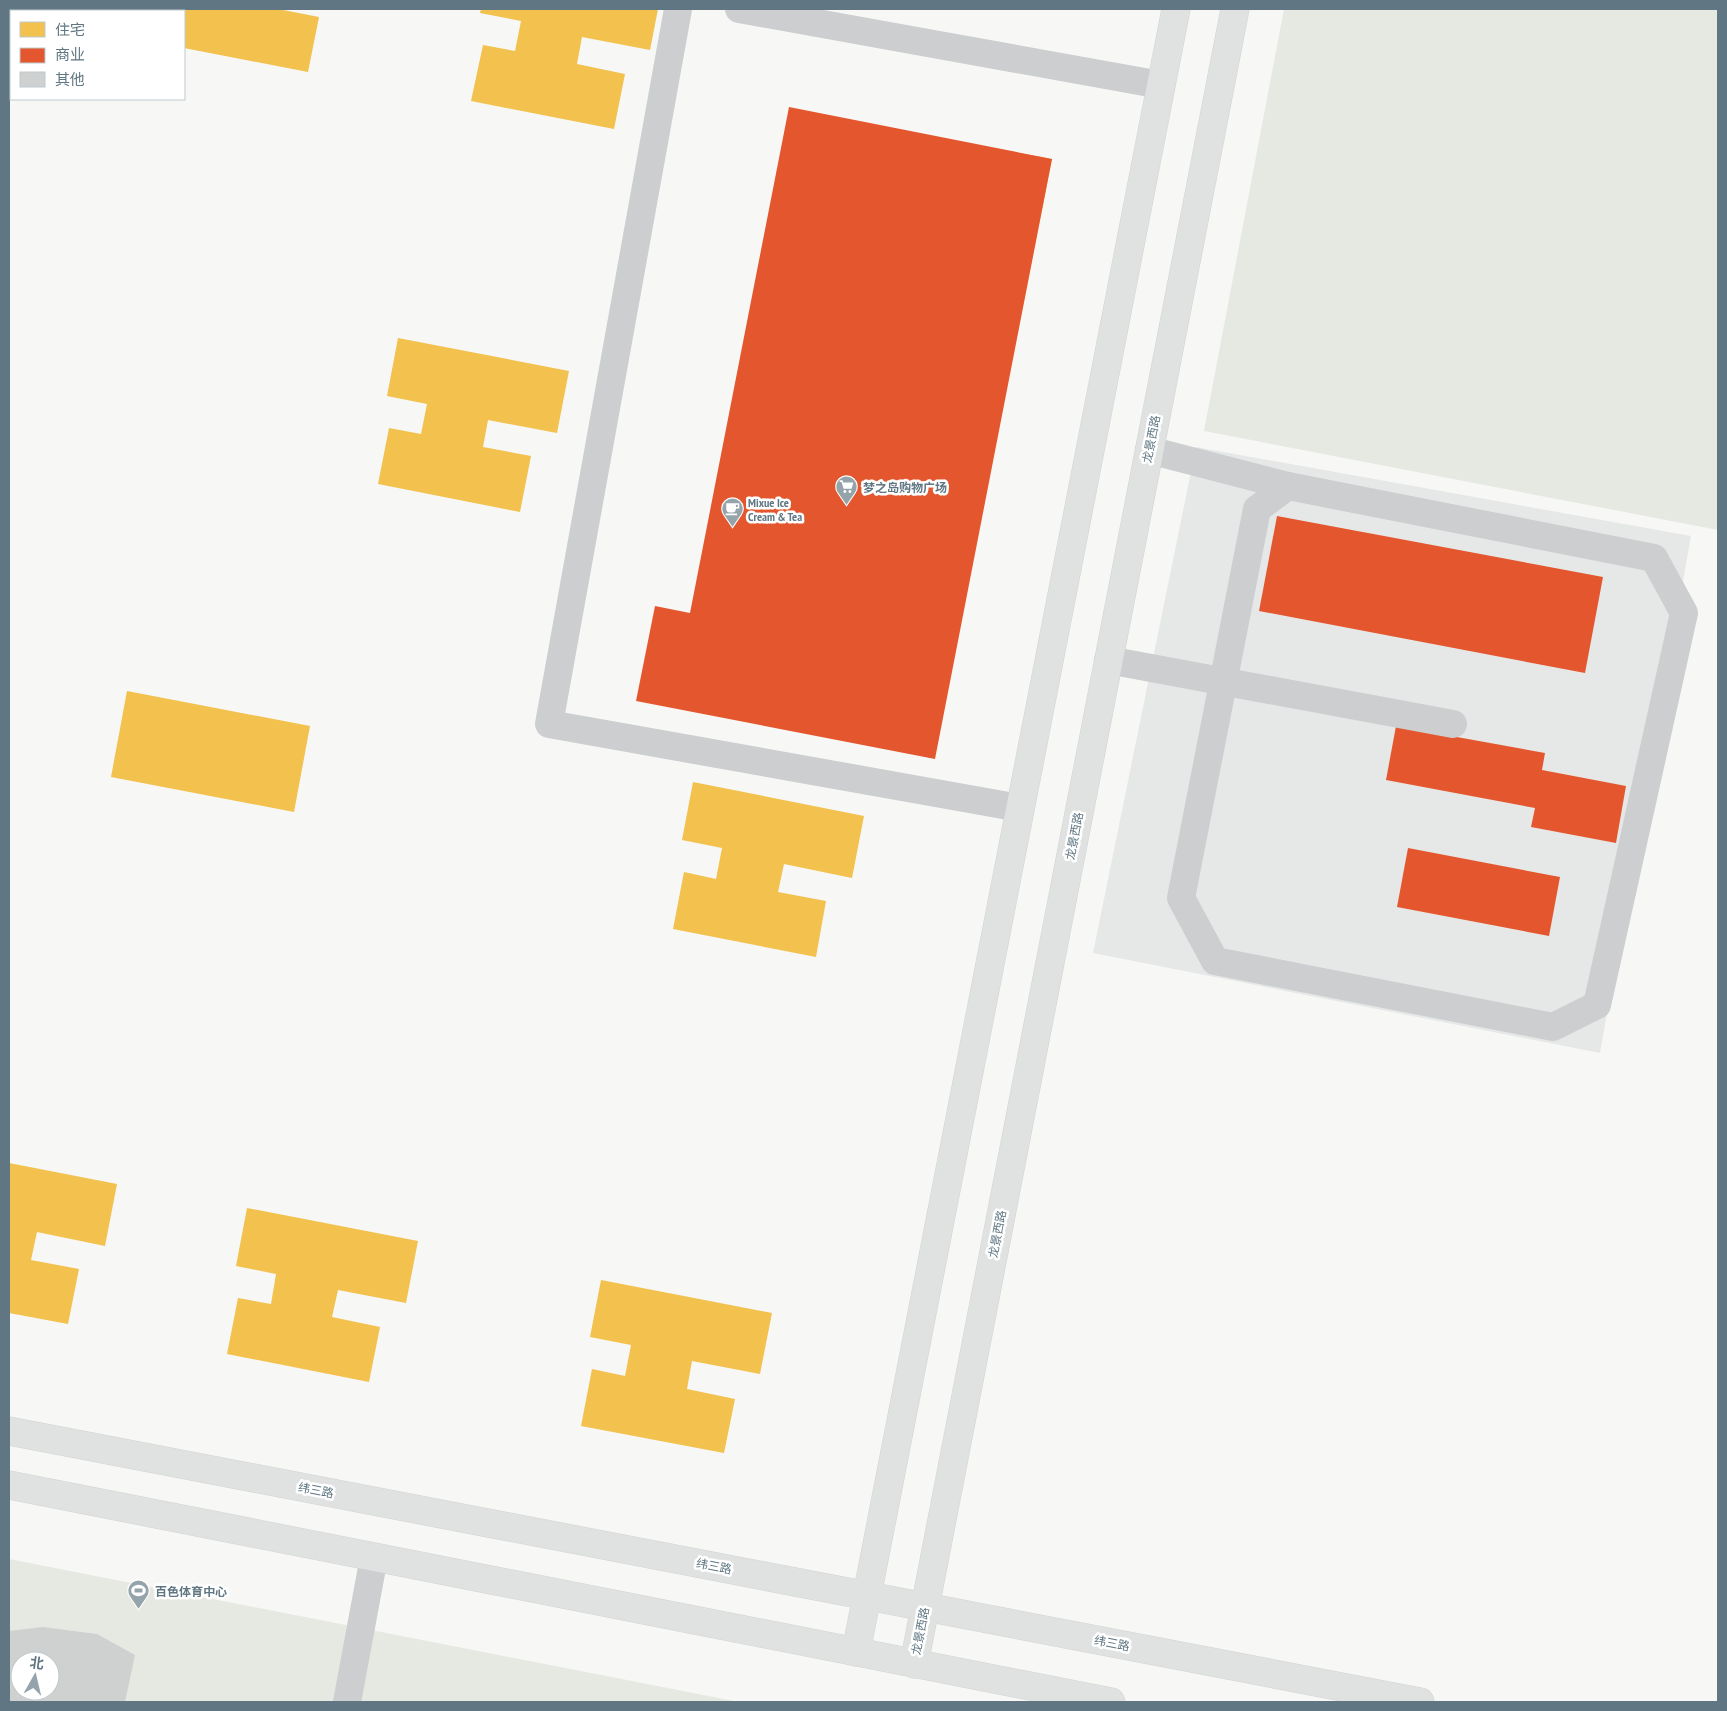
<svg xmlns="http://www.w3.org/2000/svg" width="1727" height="1711" viewBox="0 0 1727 1711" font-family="'PT Sans Narrow','Noto Sans SC',sans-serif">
  <rect width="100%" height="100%" fill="#f7f7f5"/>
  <!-- built -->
  <path fill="#e6e8e8" d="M1196,447L1691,536L1600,1053L1093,953Z"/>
  <!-- green -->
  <g fill="#e6e9e2" fill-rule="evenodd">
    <path d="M1284,9H1718V530L1204,431Z"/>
    <path d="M9,1559L739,1702H9ZM20,1661H50V1691H20Z"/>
  </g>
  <!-- homes -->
  <g fill="#f2c14e">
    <path d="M9,9H28L27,11H11V13H9Z"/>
    <path d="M173,9H278L319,17L308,72L184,48V11H172Z"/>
    <path d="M481,9H658L650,50L582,37L577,64L625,74L614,129L471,101L483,45L515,51L521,21L480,13Z"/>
    <path d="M967,143L1052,159L1003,407L918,392Z"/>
    <path d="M398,338L569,371L557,433L488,420L483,447L531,456L520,512L378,484L389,428L421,434L427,404L387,396Z"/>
    <path d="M127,691L310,726L294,812L111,777Z"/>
    <path d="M693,782L864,816L852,878L784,864L778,892L826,901L816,957L673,929L684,872L716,879L722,848L682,840Z"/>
    <path d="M9,1163L117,1184L105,1246L37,1232L31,1260L79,1269L68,1324L9,1313Z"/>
    <path d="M247,1208L418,1241L406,1303L338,1290L332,1317L380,1327L369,1382L227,1354L238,1298L271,1304L276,1274L236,1266Z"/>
    <path d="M601,1280L772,1313L760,1374L692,1361L687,1389L735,1399L724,1453L581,1426L592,1369L625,1376L631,1345L590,1337Z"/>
  </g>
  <!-- shops -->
  <g fill="#e4572e">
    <path d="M789,107L1052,159L935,759L636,701L655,606L690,613Z"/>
    <path d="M1277,516L1603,577L1585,673L1259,611Z"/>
    <path d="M1396,726L1545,753L1542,770L1626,786L1616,843L1531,827L1535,808L1386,780Z"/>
    <path d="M1408,848L1560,877L1549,936L1397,907Z"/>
  </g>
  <!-- building -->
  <path fill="#cfd1d1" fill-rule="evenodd" d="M43,1627L97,1634L135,1655L125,1702H9V1631ZM20,1661H50V1691H20Z"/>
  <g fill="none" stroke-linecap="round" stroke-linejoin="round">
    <defs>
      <g id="major">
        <path d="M9,1431L1420,1702"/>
        <path d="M9,1485L1111,1702"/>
        <path d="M856,1652L1176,9"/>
        <path d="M914,1664L1235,9"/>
      </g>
    </defs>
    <!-- major casing -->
    <use href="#major" stroke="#d2d4d4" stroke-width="29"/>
    <!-- minor -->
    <g stroke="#cccecf" stroke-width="28">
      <path d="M678,9L549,724L1020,808"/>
      <path d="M739,9L1161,85"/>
      <path d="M1149,450L1288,486"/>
      <path d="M1288,486L1654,558L1684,613L1597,1005L1553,1027L1215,961L1181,898L1257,509Z"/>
      <path d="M1108,660L1453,724"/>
      <path d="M347,1702L374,1557"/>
    </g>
    <!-- major -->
    <use href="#major" stroke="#e0e1e1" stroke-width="28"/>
  </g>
  <!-- icons -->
  <defs>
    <symbol id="supermarket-pin" viewBox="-11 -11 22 30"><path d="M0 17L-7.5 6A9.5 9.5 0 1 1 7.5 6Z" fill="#95a4ab" stroke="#fff"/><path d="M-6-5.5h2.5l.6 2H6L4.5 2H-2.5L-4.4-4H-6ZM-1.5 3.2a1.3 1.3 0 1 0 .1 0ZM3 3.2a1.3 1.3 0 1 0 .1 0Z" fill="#fff"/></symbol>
    <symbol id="cafe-pin" viewBox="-11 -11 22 30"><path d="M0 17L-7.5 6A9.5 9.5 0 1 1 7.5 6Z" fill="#95a4ab" stroke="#fff"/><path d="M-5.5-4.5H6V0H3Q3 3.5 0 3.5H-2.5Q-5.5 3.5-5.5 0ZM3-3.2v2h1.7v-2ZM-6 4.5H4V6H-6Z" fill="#fff"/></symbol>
    <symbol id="stadium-pin" viewBox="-11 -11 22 30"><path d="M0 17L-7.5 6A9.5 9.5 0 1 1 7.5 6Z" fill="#95a4ab" stroke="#fff"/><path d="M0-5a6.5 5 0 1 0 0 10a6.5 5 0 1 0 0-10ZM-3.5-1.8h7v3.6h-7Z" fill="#fff"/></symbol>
  </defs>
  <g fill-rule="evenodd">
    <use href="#supermarket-pin" x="834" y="474" width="25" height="34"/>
    <use href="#cafe-pin" x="720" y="496" width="25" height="34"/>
    <use href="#stadium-pin" x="126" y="1578" width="25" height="34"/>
  </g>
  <g text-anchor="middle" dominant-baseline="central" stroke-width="5" stroke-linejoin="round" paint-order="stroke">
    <!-- street labels -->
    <g font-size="12" fill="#607783" stroke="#fff">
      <text transform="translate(1151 439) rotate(-79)">龙景西路</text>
      <text transform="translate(1074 836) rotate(-79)">龙景西路</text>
      <text transform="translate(997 1234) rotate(-79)">龙景西路</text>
      <text transform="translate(316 1490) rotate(11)">纬三路</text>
      <text transform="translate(714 1566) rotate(11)">纬三路</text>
      <text transform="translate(920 1631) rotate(-79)">龙景西路</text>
      <text transform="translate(1112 1643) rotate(11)">纬三路</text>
    </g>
    <!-- poi labels -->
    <g font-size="12" font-weight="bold" fill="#607783" stroke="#fff" text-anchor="start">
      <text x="863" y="487">梦之岛购物广场</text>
      <text x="748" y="502">Mixue Ice<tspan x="748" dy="14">Cream &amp; Tea</tspan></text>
      <text x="155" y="1591">百色体育中心</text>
    </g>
  </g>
  <!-- border -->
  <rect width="1727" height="1711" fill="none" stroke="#607783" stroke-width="20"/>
  <!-- legend -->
  <rect x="10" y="10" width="175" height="90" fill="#ffffff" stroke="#bfc9cd"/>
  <rect x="20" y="22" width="25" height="15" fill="#f2c14e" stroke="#bfc9cd"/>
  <text x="55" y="35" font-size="15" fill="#607783">住宅</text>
  <rect x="20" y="48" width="25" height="15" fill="#e4572e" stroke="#bfc9cd"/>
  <text x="55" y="60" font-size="15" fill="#607783">商业</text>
  <rect x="20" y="72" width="25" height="15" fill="#cfd1d1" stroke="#bfc9cd"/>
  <text x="55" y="85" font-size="15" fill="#607783">其他</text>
  <!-- north arrow -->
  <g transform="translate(35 1676) rotate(8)"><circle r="24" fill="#ffffff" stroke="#bfc9cd"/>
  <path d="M0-4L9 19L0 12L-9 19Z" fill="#95a4ab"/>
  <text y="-8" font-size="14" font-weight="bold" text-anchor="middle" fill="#607783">北</text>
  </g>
</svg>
